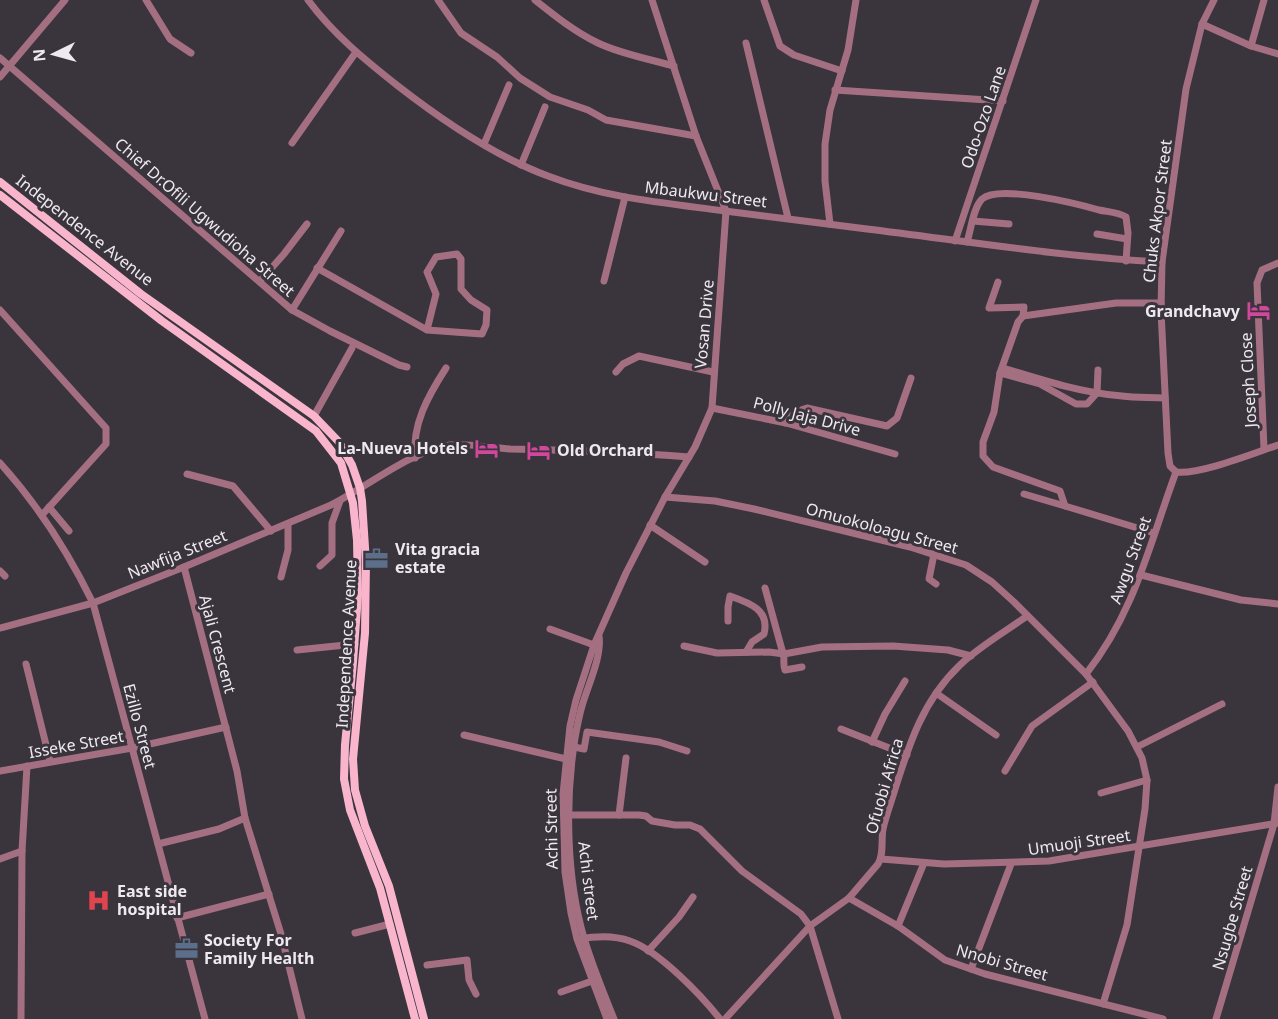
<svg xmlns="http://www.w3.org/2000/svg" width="1278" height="1019" viewBox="0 0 1278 1019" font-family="'Noto Sans',sans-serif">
  <rect width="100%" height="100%" fill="#3a343d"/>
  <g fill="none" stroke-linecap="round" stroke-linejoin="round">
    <!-- minor -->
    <g stroke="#a56f82" stroke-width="7">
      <path d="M146,0L170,39L191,53"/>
      <path d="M308,0C333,34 365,60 398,86C443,121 494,156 548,176C605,198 665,203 725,211C772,217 820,223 867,229C965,241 1063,257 1162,262"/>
      <path d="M438,0L461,33L497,57L520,78L550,97L588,110L606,120L696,136"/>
      <path d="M535,0C555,16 575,32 598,43C621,54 649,59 674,66"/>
      <path d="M764,0L780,46L794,55L842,71"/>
      <path d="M1202,24L1251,46L1278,54"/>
      <path d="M746,43L788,218"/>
      <path d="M1251,46L1264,0"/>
      <path d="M0,58L292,310L330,331L399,365L407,367"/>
      <path d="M0,77L65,0"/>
      <path d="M835,90L1003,101"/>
      <path d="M292,143L356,52"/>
      <path d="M484,144L509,85"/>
      <path d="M521,165L545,107"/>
      <path d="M973,221L1009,224"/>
      <path d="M830,224L825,181V144L830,110L848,50L856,0"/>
      <path d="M1097,234L1127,239"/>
      <path d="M955,241L1036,0"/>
      <path d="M967,242C971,230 973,208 982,199C999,184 1078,204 1099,210C1108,212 1118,212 1126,217L1128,233L1126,261"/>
      <path d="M317,268L427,330L482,334L486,325L487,310L471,300L461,289V259L457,254L436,257L427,272L436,294L427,330"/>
      <path d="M260,281L284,254L307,224"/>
      <path d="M604,281L625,197"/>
      <path d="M998,282L989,308L1024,307L1023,316"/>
      <path d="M0,310L106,428V444L42,515"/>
      <path d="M292,310L341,231"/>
      <path d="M1003,368C1042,380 1082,393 1122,396C1136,398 1151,397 1165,398"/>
      <path d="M616,372L623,364L639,356L713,372"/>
      <path d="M1000,373L1040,384L1076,404H1087L1097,393L1098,370"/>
      <path d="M712,408L786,423L895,454"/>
      <path d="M314,416L352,348"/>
      <path d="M786,423L795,412L807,408L887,426L897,418L911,378"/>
      <path d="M1264,449L1257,283L1262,270L1278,263"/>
      <path d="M415,458C412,424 428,396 446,368"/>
      <path d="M0,463C38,505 68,552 93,603L205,1019"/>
      <path d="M1176,472L1170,466L1168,453L1161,311L1162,262L1186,89L1202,24L1214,0"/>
      <path d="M1176,472C1199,475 1254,453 1278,445"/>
      <path d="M187,474L233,486L271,531"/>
      <path d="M1024,494L1065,506"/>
      <path d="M665,497L715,501L754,509L910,547L966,565L992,582L1014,602L1086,674"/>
      <path d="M49,507L69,531"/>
      <path d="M650,525L705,562"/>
      <path d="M1154,533L1065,506L1060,491L993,467L983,456V442L994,412L1000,373L1018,322L1023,316L1116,303H1161"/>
      <path d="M934,554L929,579L936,584"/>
      <path d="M320,566L332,555V523L340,501"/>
      <path d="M0,571L5,576"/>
      <path d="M1141,575L1241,600L1278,604"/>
      <path d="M281,577L288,550V524"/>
      <path d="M765,588L782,650C786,656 782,663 785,670L802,667"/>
      <path d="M728,621V607L730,596C750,603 770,610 764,634L752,642L746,652"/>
      <path d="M0,628L93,603L184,567L331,505C369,486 407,453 450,445C465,443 493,448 510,449C570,450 629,452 689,457"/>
      <path d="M550,629L594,645"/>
      <path d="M599,636C602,657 588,685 582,706C579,716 577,727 575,738C565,800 566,877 584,938C592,965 603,992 614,1019"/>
      <path d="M684,646L717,653L769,652L784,654L822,647L893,646L948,650L971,656"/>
      <path d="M297,650L355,644"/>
      <path d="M26,664L50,761"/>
      <path d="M936,693L996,735"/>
      <path d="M841,729L907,755"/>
      <path d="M464,735L566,759"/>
      <path d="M872,742L885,714L905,681"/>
      <path d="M574,747L584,749L587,732L659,742L687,751"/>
      <path d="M1137,747L1222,704"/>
      <path d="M0,771L132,748L226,727"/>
      <path d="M1005,771L1032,726L1093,682"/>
      <path d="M1101,793L1147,780"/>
      <path d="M567,815H639L646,816L652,821L675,825H690L700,829L742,871L801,914L810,926L838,1019"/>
      <path d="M619,815L626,758"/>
      <path d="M245,818L281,934L302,1019"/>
      <path d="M158,844L219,829L245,818L237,771L184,567"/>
      <path d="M0,859L22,851"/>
      <path d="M881,859L944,864L1049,861L1278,823"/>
      <path d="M849,898L898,926L945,960L985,974L1163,1019"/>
      <path d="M177,918L269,894"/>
      <path d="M898,926L924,863"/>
      <path d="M355,933L390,924"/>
      <path d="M579,939C596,936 614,935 630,941C659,951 701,995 720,1019"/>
      <path d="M648,951L679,917L693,897"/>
      <path d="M427,965L467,960L469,980L476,994"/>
      <path d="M971,969L1011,864"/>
      <path d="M561,992L592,981"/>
      <path d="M1103,1004L1127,925L1145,809L1147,780L1142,758L1128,731L1086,674C1135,612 1149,545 1176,472"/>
      <path d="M21,1019L22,851L27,766"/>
      <path d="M607,1019L577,939L571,913L565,872L563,794L570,726L576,700L594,645L626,573L665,497L695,447L712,408L726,211L696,136L652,0"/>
      <path d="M725,1019L810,926L849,898L878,864C884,855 881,840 883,829C885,820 888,811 891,802C907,751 920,703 960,665C980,646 1005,632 1027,616"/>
      <path d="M1216,1019L1274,824L1278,787"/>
    </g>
    <!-- major -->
    <g stroke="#f8b5cc" stroke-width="8">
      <path d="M0,182L141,294L314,416L339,442L352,465L360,488L362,501L366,563L365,633L353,759L355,790L365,826L389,886L424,1019"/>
      <path d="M0,195L162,321L316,431L341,463L353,503L357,540L358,595L353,662L345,745L344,779L350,810L380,888L415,1019"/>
    </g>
  </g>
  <!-- icons -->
  <defs>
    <symbol id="hotel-bare" viewBox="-9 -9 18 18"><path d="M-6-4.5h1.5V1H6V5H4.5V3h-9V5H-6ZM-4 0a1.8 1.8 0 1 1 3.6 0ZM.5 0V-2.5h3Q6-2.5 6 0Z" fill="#d1479c" stroke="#3a343d" stroke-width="2.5" paint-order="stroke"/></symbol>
    <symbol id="office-bare" viewBox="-9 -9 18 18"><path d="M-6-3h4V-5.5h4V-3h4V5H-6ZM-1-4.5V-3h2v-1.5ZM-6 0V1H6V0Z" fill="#5c6f8a" stroke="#3a343d" stroke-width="2.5" paint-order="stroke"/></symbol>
    <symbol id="hospital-bare" viewBox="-9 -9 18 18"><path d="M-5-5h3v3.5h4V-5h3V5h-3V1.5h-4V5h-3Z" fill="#e0444e" stroke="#3a343d" stroke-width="2.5" paint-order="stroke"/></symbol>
  </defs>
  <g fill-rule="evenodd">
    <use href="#hotel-bare" x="1242" y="294" width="33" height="33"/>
    <use href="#hotel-bare" x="470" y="432" width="33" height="33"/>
    <use href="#hotel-bare" x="522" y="434" width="33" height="33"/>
    <use href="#office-bare" x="360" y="542" width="33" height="33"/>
    <use href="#hospital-bare" x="82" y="884" width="33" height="33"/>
    <use href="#office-bare" x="170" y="932" width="33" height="33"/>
  </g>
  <g text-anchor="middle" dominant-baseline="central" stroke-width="6" stroke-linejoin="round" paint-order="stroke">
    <!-- street labels -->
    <g font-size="16" fill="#ede9ef" stroke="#3a343d">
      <text transform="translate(983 117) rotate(-71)">Odo-Ozo Lane</text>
      <text transform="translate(706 194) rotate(7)">Mbaukwu Street</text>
      <text transform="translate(1157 211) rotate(-83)">Chuks Akpor Street</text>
      <text transform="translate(205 217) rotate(41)">Chief Dr.Ofili Ugwudioha Street</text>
      <text transform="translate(85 230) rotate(38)">Independence Avenue</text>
      <text transform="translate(704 324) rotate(-85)">Vosan Drive</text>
      <text transform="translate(1248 380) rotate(-93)">Joseph Close</text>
      <text transform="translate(807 416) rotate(15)">Polly Jaja Drive</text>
      <text transform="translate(882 528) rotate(15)">Omuokoloagu Street</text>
      <text transform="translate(177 554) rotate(-22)">Nawfija Street</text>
      <text transform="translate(1130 560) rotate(-70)">Awgu Street</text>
      <text transform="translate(218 644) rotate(75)">Ajali Crescent</text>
      <text transform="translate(346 644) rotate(-87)">Independence Avenue</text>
      <text transform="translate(140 726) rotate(75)">Ezillo Street</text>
      <text transform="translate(76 744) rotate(-10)">Isseke Street</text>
      <text transform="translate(884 786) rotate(-74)">Ofuobi Africa</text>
      <text transform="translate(551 829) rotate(-91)">Achi Street</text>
      <text transform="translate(1079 842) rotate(-8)">Umuoji Street</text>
      <text transform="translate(589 881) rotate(83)">Achi street</text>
      <text transform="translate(1232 918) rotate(-74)">Nsugbe Street</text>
      <text transform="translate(1002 962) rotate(16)">Nnobi Street</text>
    </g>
    <!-- poi labels -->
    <g font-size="16" font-weight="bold" fill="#ede9ef" stroke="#3a343d" text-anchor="start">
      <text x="1240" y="311" text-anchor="end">Grandchavy</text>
      <text x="468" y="448" text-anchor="end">La-Nueva Hotels</text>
      <text x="557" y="450">Old Orchard</text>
      <text x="395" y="549">Vita gracia<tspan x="395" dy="18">estate</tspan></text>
      <text x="117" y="891">East side<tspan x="117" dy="18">hospital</tspan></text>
      <text x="204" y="940">Society For<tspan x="204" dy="18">Family Health</tspan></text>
    </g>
  </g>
  <!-- north arrow -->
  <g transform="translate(54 54) rotate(265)" stroke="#3a343d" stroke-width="4.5" paint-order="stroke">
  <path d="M0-4.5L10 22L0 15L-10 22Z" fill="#ede9ef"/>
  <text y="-9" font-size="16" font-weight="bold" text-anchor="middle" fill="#ede9ef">N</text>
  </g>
</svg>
